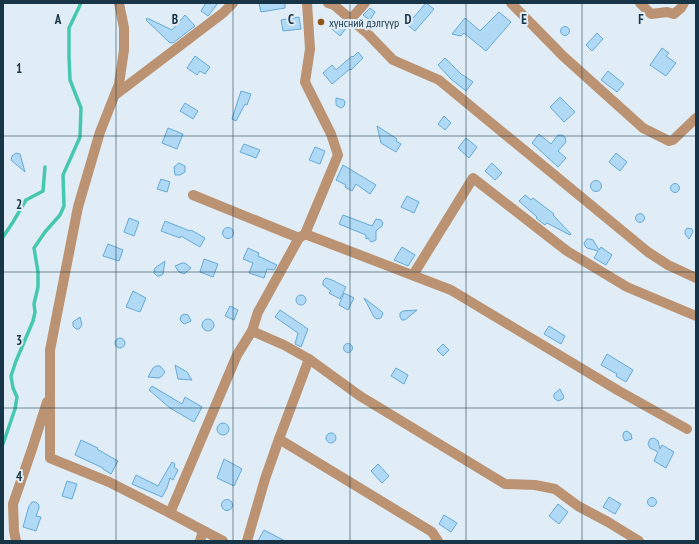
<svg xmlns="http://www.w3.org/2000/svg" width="699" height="544" viewBox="0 0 699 544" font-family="'PT Sans Narrow',sans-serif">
  <rect width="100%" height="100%" fill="#e0edf6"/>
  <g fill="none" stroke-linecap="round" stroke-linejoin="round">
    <!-- stream -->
    <g stroke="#46c8b0" stroke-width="3.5">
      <path d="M3,237L13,222L26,200L43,191L45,167"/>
      <path d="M3,444L15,409L17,397L13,388L11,376L16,361L33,321L35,312L34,304L38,287V272L34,248L45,232L60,215L64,206L63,175L80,137L81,108L70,80L69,57V28L81,3"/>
    </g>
  </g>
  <!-- building -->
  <g fill="#b0d9f6" stroke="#65a9d5">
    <path d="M206,3H218L208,16L201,11Z"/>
    <path d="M259,3H285V8L261,12Z"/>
    <path d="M426,3L434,9L415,31L405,23L411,15L413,18Z"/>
    <path d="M370,8L375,12L370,20L363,15Z"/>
    <path d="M499,12L511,22L486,51L464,33L461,36L452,34L465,18L480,31Z"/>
    <path d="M185,15L195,26L173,43L169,42L146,20L147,18L172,30Z"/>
    <path d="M299,17L301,29L283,31L281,20Z"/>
    <path d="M339,20L347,27L340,36L332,29Z"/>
    <circle cx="565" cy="31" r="4.5"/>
    <path d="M597,33L603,39L592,51L586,45Z"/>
    <path d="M662,48L669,53L666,56L676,63L666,76L650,65Z"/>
    <path d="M358,52L363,58L351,70L350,69L332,84L323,73L332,65L336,70L352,56L353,57Z"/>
    <path d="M195,56L210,67L205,74L200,71L197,75L187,68Z"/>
    <path d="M445,58L462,75H463L473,82L466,91L451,79L438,65Z"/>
    <path d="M608,71L624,84L617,92L601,80Z"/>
    <path d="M241,91L251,94L247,105L245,104L236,121L232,119Z"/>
    <path d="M560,97L575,112L564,122L550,107Z"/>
    <path d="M336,98L344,100L345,103L344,106L341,108L337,106L336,104Z"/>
    <path d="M185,103L198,111L193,119L180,111Z"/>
    <path d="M444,116L451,123L445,130L438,124Z"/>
    <path d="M377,126L397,139L396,141L401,144L396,152L381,143Z"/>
    <path d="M168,128L183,134L177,149L162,143Z"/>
    <path d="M539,134L551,144L558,135H562L565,137L566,142L558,151L566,158L558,167L532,143Z"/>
    <path d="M466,138L477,147L469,158L458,148Z"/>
    <path d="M244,144L260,150L256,158L240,152Z"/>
    <path d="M315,147L325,151L320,164L309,160Z"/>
    <path d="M16,153L20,154L25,172L11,160L12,156Z"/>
    <path d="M616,153L627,162L620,171L609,162Z"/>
    <path d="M179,163L185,166V172L180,175H175L174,167Z"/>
    <path d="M492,163L502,173L495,180L485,171Z"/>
    <path d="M343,165L376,185L370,194L356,184L352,191L345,187L346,185L336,180Z"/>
    <path d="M161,179L170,182L167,192L157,189Z"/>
    <circle cx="596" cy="186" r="5.5"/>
    <circle cx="675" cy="188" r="4.5"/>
    <path d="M525,195L531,200L533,198L554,214L553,215L571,234L570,235L547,223L545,225L536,218L537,217L519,201Z"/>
    <path d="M407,196L419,202L414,213L401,207Z"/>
    <circle cx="640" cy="218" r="4.5"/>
    <path d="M343,215L372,226L376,219L381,220L383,223L382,226L376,231V240L371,242L368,238L366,239V235L339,224Z"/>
    <path d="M129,218L139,222L134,236L124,232Z"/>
    <path d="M165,221L190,231L191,230L205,238L200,247L181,236L180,238L161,231Z"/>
    <circle cx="228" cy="233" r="5.5"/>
    <path d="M687,228L692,229L693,232L689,239L685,234V231Z"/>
    <path d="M587,239H590L593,240L599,250L601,247L612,255L606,265L594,258L598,251L587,248L585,246L584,243Z"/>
    <path d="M108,244L123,250L119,261L103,256Z"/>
    <path d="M402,247L415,255L408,266L394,260Z"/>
    <path d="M248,248L259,253L258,256L277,265L274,270L267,269L264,278L249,273L253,263L243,259Z"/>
    <path d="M204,259L218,264L213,277L200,272Z"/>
    <path d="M165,261L163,274L160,276H157L154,273L155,268Z"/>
    <path d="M182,263H185L191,268L184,274L179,272L175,266Z"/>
    <path d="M326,278L332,280L346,287L340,299L329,293L331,291L323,285V281Z"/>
    <path d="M133,291L146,298L140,312L126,307Z"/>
    <path d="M344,293L354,298L348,310L339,305Z"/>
    <circle cx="301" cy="300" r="5"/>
    <path d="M364,298L381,311L383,313L381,318L377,319L374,317Z"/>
    <path d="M230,306L238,310L234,320L225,316Z"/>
    <path d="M280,310L308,329L301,347L295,344L298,333L275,317Z"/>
    <path d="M417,310L405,320H402L400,317V313L403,311Z"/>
    <path d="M184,314L188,315L191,321L184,324L180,320L181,316Z"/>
    <path d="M80,317L82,325L79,329H76L73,326V322Z"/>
    <circle cx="208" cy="325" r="6"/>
    <path d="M549,326L565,336L561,344L544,334Z"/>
    <circle cx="120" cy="343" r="5"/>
    <circle cx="348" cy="348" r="4.5"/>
    <path d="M443,344L449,350L443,356L437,350Z"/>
    <path d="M607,354L633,370L626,382L616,376L617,374L601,365Z"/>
    <path d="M175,365L187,372L192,380L178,379Z"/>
    <path d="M156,366H160L165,372L162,376L159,378L148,377L153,368Z"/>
    <path d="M396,368L408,375L404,384L391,376Z"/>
    <path d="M152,386L182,404L185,397L202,407L194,422L170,408L149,390Z"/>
    <path d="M560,389L564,397L563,399L558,401L554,398V394Z"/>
    <circle cx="223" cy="429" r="6"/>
    <path d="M627,431L631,434L632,439L625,441L623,437V435L624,432Z"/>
    <circle cx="331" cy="438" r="5"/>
    <path d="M654,438L658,441L660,449L662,445L674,452L666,468L654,461L658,452L650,448L648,444L650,439Z"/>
    <path d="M81,440L98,448L97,449L118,461L111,474L103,469V468L75,455Z"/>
    <path d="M224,459L242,469L234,486L217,478Z"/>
    <path d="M172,462L175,464L174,467L178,470L173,480L170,478L167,488L162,497L132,484L136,475L158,486Z"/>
    <path d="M378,464L389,476L382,483L371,471Z"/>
    <path d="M67,481L77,484L72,499L62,496Z"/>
    <path d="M609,497L621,504L615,514L603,507Z"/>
    <circle cx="652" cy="502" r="4.5"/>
    <circle cx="227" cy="505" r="5.5"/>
    <path d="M32,502H36L39,505V508L36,516L41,517L36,531L23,527L29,506Z"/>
    <path d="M558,504L568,512L559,524L549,516Z"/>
    <path d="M444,515L457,523L451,532L439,524Z"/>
    <path d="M264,530L285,541H258Z"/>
  </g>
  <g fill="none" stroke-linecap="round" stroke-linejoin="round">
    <!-- minor -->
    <g stroke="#bb9272" stroke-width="10">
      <path d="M119,3L124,28V50L119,84L100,132L78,207L50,350V458L109,482L170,513"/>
      <path d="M328,3L334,5L368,34L393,60L439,80L648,252L668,265L696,278"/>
      <path d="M511,3L563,56L643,128L669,141L673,140L696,118"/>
      <path d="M640,3L651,14L667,12L674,14L681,8L684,3"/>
      <path d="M351,19L365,3"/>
      <path d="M115,95L223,13L233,3"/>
      <path d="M193,195L299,238"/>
      <path d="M305,234L451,290L619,391L687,429"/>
      <path d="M413,275L473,178L567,251L627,287L696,316"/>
      <path d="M252,331L284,345L309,359L360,396L505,484L535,485L555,489L578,506L608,522L639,541"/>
      <path d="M309,359L279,439L432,532L438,541"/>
      <path d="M16,541L14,531L13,504L32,449L47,402"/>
      <path d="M200,541L203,531"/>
      <path d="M223,541L170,513L237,355L252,331L258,312L299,238L305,234L338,155L331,134L305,82L310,49L307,3"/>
      <path d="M247,541L265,479L279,439"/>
    </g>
  </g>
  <!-- grid -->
  <path fill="none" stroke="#183547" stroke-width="1" stroke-opacity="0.55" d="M116,3V541M233,3V541M350,3V541M466,3V541M582,3V541M3,136H696M3,272H696M3,408H696"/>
  <!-- markers -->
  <circle fill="#925319" stroke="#e0edf6" stroke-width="1.5" cx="321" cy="22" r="4"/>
  <g text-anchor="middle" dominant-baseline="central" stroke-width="4" stroke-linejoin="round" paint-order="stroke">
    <!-- poi labels -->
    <g font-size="12" fill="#183547" stroke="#e0edf6" text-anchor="start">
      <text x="329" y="22">хүнсний дэлгүүр</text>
    </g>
  </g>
  <g font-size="13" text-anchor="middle" font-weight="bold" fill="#183547" stroke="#e0edf6" stroke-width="4" stroke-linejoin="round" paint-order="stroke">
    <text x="58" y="24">A</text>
    <text x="175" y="24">B</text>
    <text x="291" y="24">C</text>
    <text x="408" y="24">D</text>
    <text x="524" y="24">E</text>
    <text x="641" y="24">F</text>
    <text x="19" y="73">1</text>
    <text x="19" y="209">2</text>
    <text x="19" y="345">3</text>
    <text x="19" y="481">4</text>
  </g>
  <!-- border -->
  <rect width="699" height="544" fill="none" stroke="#183547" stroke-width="8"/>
</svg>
